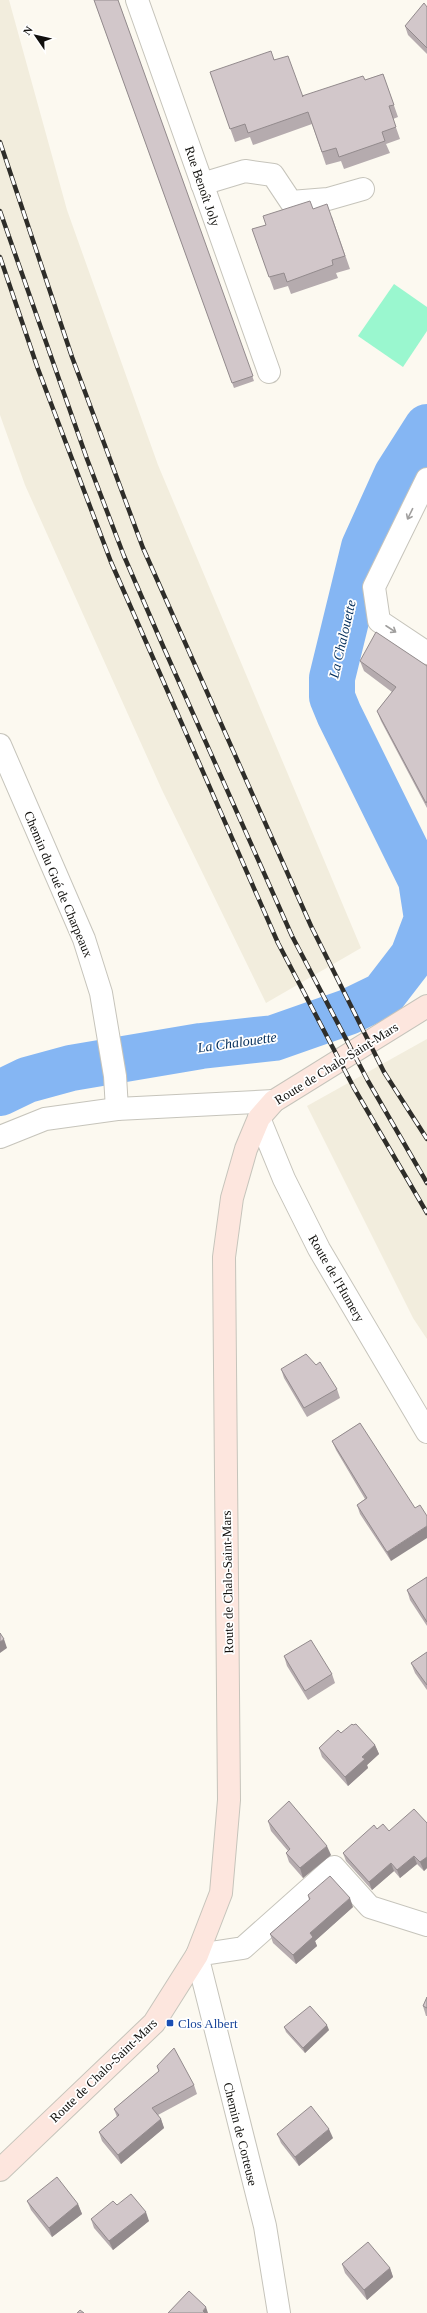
<svg xmlns="http://www.w3.org/2000/svg" width="427" height="2313" font-family="'Times New Roman',serif">
  <style>
    .built { fill: #f2eddd }
    .park { fill: #9af7cf }
    .lines { fill: none; stroke-linecap: round; stroke-linejoin: round }
    .river { stroke: #85b6f3; stroke-width: 46 }
    .minor-casing { stroke: #c6c4bb; stroke-width: 24 }
    .secondary-casing { stroke: #c6c4bb; stroke-width: 24 }
    .minor { stroke: #fff; stroke-width: 22 }
    .secondary { stroke: #fde6de; stroke-width: 22 }
    .rail-casing { stroke: #2e2d29; stroke-width: 4.5 }
    .rail { stroke: #fff; stroke-width: 3; stroke-dasharray: 9; stroke-linecap: butt }
    .wall { fill: #b5abae }
    .shaded-wall { fill: #938b8d }
    .building { fill: #d2c7ca; stroke: #938b8d }
    .oneway { stroke: #a09f9e }
    .transit-dot { fill: #1a4fb4; stroke: #fff; stroke-width: 1.5 }
    .labels { text-anchor: middle; stroke-width: 3.5; stroke-linejoin: round; paint-order: stroke }
    .street-label { font-size: 13px; fill: #11100d; stroke: #fff }
    .transit-label { font-size: 13px; fill: #164399; stroke: #fff; text-anchor: start }
    .water-label { font-size: 14px; font-style: italic; fill: #012c5a; stroke: #fff }
  </style>
  <rect width="100%" height="100%" fill="#fcf9f0"/>
  <!-- built -->
  <g class="built">
    <polygon points="0,0 9,0 67,210 158,465 361,948 266,1003 162,790 25,485 0,415"/>
    <polygon points="427,1039 427,1339 413,1318 307,1106"/>
  </g>
  <!-- park -->
  <polygon class="park" points="394,284 427,307 427,331 403,367 358,336"/>
  <g class="lines">
    <!-- river -->
    <polyline class="river" points="0,1093 27,1080 71,1068 201,1046 274,1038 348,1012 383,995 413,956 427,919 421,880 339,714 332,697 332,678 364,547 397,474 427,427"/>
    <defs>
      <g id="minor">
        <polyline points="137,0 269,372"/>
        <polyline points="202,184 245,171 273,175 291,202 328,199 363,189"/>
        <polyline points="427,479 374,587 379,621 427,653"/>
        <polyline points="0,745 84,939 101,993 115,1076 117,1109"/>
        <polyline points="259,1118 284,1179 319,1249 427,1432"/>
        <polyline points="0,1137 45,1119 117,1109 274,1101"/>
        <polyline points="279,2313 265,2226 197,1955 243,1948 334,1867 370,1907 427,1925"/>
      </g>
      <polyline id="secondary" points="0,2170 154,2023 197,1955 221,1893 229,1800 224,1257 232,1198 246,1149 259,1118 274,1101 427,1006"/>
    </defs>
    <!-- minor casing -->
    <use href="#minor" class="minor-casing"/>
    <!-- secondary casing -->
    <use href="#secondary" class="secondary-casing"/>
    <!-- minor -->
    <use href="#minor" class="minor"/>
    <!-- secondary -->
    <use href="#secondary" class="secondary"/>
    <defs>
      <g id="rail">
        <polyline points="0,142 72,357 143,548 311,926 384,1072 427,1139"/>
        <polyline points="0,211 87,459 124,556 163,646 292,936 368,1081 427,1183"/>
        <polyline points="0,257 38,369 111,562 278,943 354,1088 427,1213"/>
      </g>
    </defs>
    <!-- rail casing -->
    <use href="#rail" class="rail-casing"/>
    <!-- rail -->
    <use href="#rail" class="rail"/>
  </g>
  <!-- wall -->
  <g class="wall">
    <polygon points="94,0 118,0 254,381 234,388"/>
    <polygon points="427,7 427,54 408,35 405,26"/>
    <polygon points="274,59 302,96 365,80 383,74 398,117 393,119 400,139 386,144 390,153 344,169 341,161 326,165 312,124 253,145 250,137 235,142 210,72"/>
    <polygon points="313,209 332,217 350,269 336,273 338,278 291,294 288,286 274,290 252,229 266,225"/>
    <polygon points="360,661 427,666 427,808 381,721 377,711 392,692 364,671"/>
    <polygon points="281,1369 337,1389 340,1398 307,1417 284,1378"/>
    <polygon points="360,1423 391,1561 360,1514 357,1505 365,1499 336,1450 332,1441"/>
    <polygon points="427,1577 427,1626 410,1600 407,1590"/>
    <polygon points="427,1652 427,1690 415,1673 411,1663"/>
    <polygon points="284,1656 332,1674 335,1683 308,1700 287,1666"/>
    <polygon points="341,1733 375,1745 379,1754 367,1765 368,1768 348,1786 322,1757 319,1748"/>
    <polygon points="268,1821 331,1855 303,1878 289,1862 286,1853 288,1851 271,1831"/>
    <polygon points="427,1823 427,1868 424,1871 417,1864 400,1878 394,1871 372,1890 346,1861 343,1853 377,1829 389,1831"/>
    <polygon points="308,1895 353,1907 315,1941 317,1946 296,1964 273,1943 270,1934 309,1900"/>
    <polygon points="427,1997 427,2016 426,2016 423,2006"/>
    <polygon points="284,2027 329,2030 305,2053 286,2032"/>
    <polygon points="157,2066 194,2085 197,2094 158,2115 161,2119 164,2128 121,2164 102,2141 99,2132 117,2117 114,2109 159,2071"/>
    <polygon points="277,2134 333,2138 299,2166 281,2143"/>
    <polygon points="27,2201 78,2204 82,2214 52,2237 31,2210"/>
    <polygon points="117,2205 149,2221 113,2250 94,2228 91,2219"/>
    <polygon points="342,2264 390,2268 393,2277 367,2300 345,2273"/>
  </g>
  <!-- shaded-wall -->
  <g class="shaded-wall">
    <polygon points="427,1526 427,1538 391,1561 387,1552"/>
    <polygon points="4,1639 7,1648 0,1653 0,1642"/>
    <polygon points="375,1745 379,1754 367,1765 368,1768 348,1786 345,1777 362,1757"/>
    <polygon points="327,1846 331,1855 303,1878 300,1868"/>
    <polygon points="414,1856 417,1864 400,1878 397,1870"/>
    <polygon points="427,1857 427,1868 424,1871 420,1862"/>
    <polygon points="391,1863 394,1871 372,1890 369,1882"/>
    <polygon points="350,1898 353,1907 315,1941 317,1946 296,1964 293,1955 310,1933"/>
    <polygon points="327,2025 329,2030 305,2053 303,2048"/>
    <polygon points="161,2119 164,2128 121,2164 118,2155"/>
    <polygon points="329,2129 333,2138 299,2166 295,2157"/>
    <polygon points="78,2204 82,2214 52,2237 49,2228"/>
    <polygon points="146,2212 149,2221 113,2250 109,2241"/>
    <polygon points="390,2268 393,2277 367,2300 364,2290"/>
    <polygon points="206,2307 208,2313 204,2313 203,2311"/>
  </g>
  <!-- building -->
  <g class="building">
    <polygon points="94,0 118,0 253,376 232,383"/>
    <polygon points="424,3 427,7 427,48 405,26"/>
    <polygon points="271,51 274,60 288,56 303,97 302,96 363,76 365,80 383,74 394,105 389,106 396,127 382,132 385,141 339,157 336,148 322,152 308,112 248,133 245,124 230,129 210,72"/>
    <polygon points="310,201 313,209 327,204 345,256 332,260 333,265 287,282 284,273 269,277 252,229 266,225 263,216"/>
    <polygon points="376,632 427,666 427,801 426,803 377,711 396,687 360,661"/>
    <polygon points="306,1354 316,1365 320,1362 337,1389 304,1408 281,1369"/>
    <polygon points="360,1423 415,1508 420,1505 427,1516 427,1526 387,1552 357,1505 367,1498 332,1441"/>
    <polygon points="427,1577 427,1622 407,1590"/>
    <polygon points="0,1633 4,1639 0,1642"/>
    <polygon points="311,1640 332,1674 305,1691 284,1656"/>
    <polygon points="427,1652 427,1685 411,1663"/>
    <polygon points="352,1724 353,1725 356,1724 375,1745 362,1757 365,1759 345,1777 319,1748 338,1730 341,1733"/>
    <polygon points="289,1801 327,1846 300,1868 286,1853 290,1849 268,1821"/>
    <polygon points="414,1809 427,1823 427,1857 420,1862 414,1856 397,1870 391,1863 369,1882 343,1853 374,1825 377,1829 383,1824 389,1831"/>
    <polygon points="330,1876 350,1898 310,1933 313,1937 293,1955 270,1934 310,1899 308,1895"/>
    <polygon points="427,1997 427,2008 423,2006"/>
    <polygon points="310,2006 327,2025 303,2048 284,2027"/>
    <polygon points="174,2048 194,2085 152,2108 161,2119 118,2155 99,2132 119,2115 114,2109 159,2071 157,2066"/>
    <polygon points="311,2106 329,2129 295,2157 277,2134"/>
    <polygon points="57,2177 78,2204 49,2228 27,2201"/>
    <polygon points="131,2194 146,2212 109,2241 91,2219 113,2201 117,2205"/>
    <polygon points="368,2242 390,2268 364,2290 342,2264"/>
    <polygon points="189,2291 206,2307 203,2311 205,2313 168,2313"/>
    <polygon points="80,2310 84,2313 77,2313"/>
  </g>
  <!-- one-way arrows -->
  <defs><path id="oneway-shaft" d="M-6 0H5M1.5-3L5.5 0L1.5 3" fill="none" stroke-width="1.6" stroke-linecap="round" stroke-linejoin="round"/></defs>
  <g class="oneway">
    <use href="#oneway-shaft" transform="translate(410 514) rotate(116)"/>
    <use href="#oneway-shaft" transform="translate(391 629) rotate(33)"/>
  </g>
  <!-- markers -->
  <rect class="transit-dot" x="166" y="2019" width="8" height="8" rx="2"/>
  <g class="labels">
    <!-- street labels -->
    <g class="street-label">
      <text transform="translate(203 186) rotate(71)" y="5">Rue Benoît Joly</text>
      <text transform="translate(59 884) rotate(67)" y="5">Chemin du Gué de Charpeaux</text>
      <text transform="translate(336 1063) rotate(-32)" y="5">Route de Chalo-Saint-Mars</text>
      <text transform="translate(337 1278) rotate(60)" y="5">Route de l'Humery</text>
      <text transform="translate(227 1582) rotate(-91)" y="5">Route de Chalo-Saint-Mars</text>
      <text transform="translate(103 2070) rotate(-44)" y="5">Route de Chalo-Saint-Mars</text>
      <text transform="translate(241 2134) rotate(76)" y="5">Chemin de Corteuse</text>
    </g>
    <!-- transit labels -->
    <g class="transit-label">
      <text x="178" y="2028">Clos Albert</text>
    </g>
    <!-- water labels -->
    <g class="water-label">
      <text transform="translate(342 639) rotate(-77)" y="5">La Chalouette</text>
      <text transform="translate(237 1042) rotate(-8)" y="5">La Chalouette</text>
    </g>
  </g>
  <!-- north arrow -->
  <g transform="translate(36 36) rotate(304)" stroke="#ffffff" stroke-width="3" paint-order="stroke">
  <path d="M0-3L7 15L0 10L-7 15Z" fill="#11100d"/>
  <text y="-6" font-size="11" font-weight="bold" text-anchor="middle" fill="#11100d">N</text>
  </g>
</svg>
